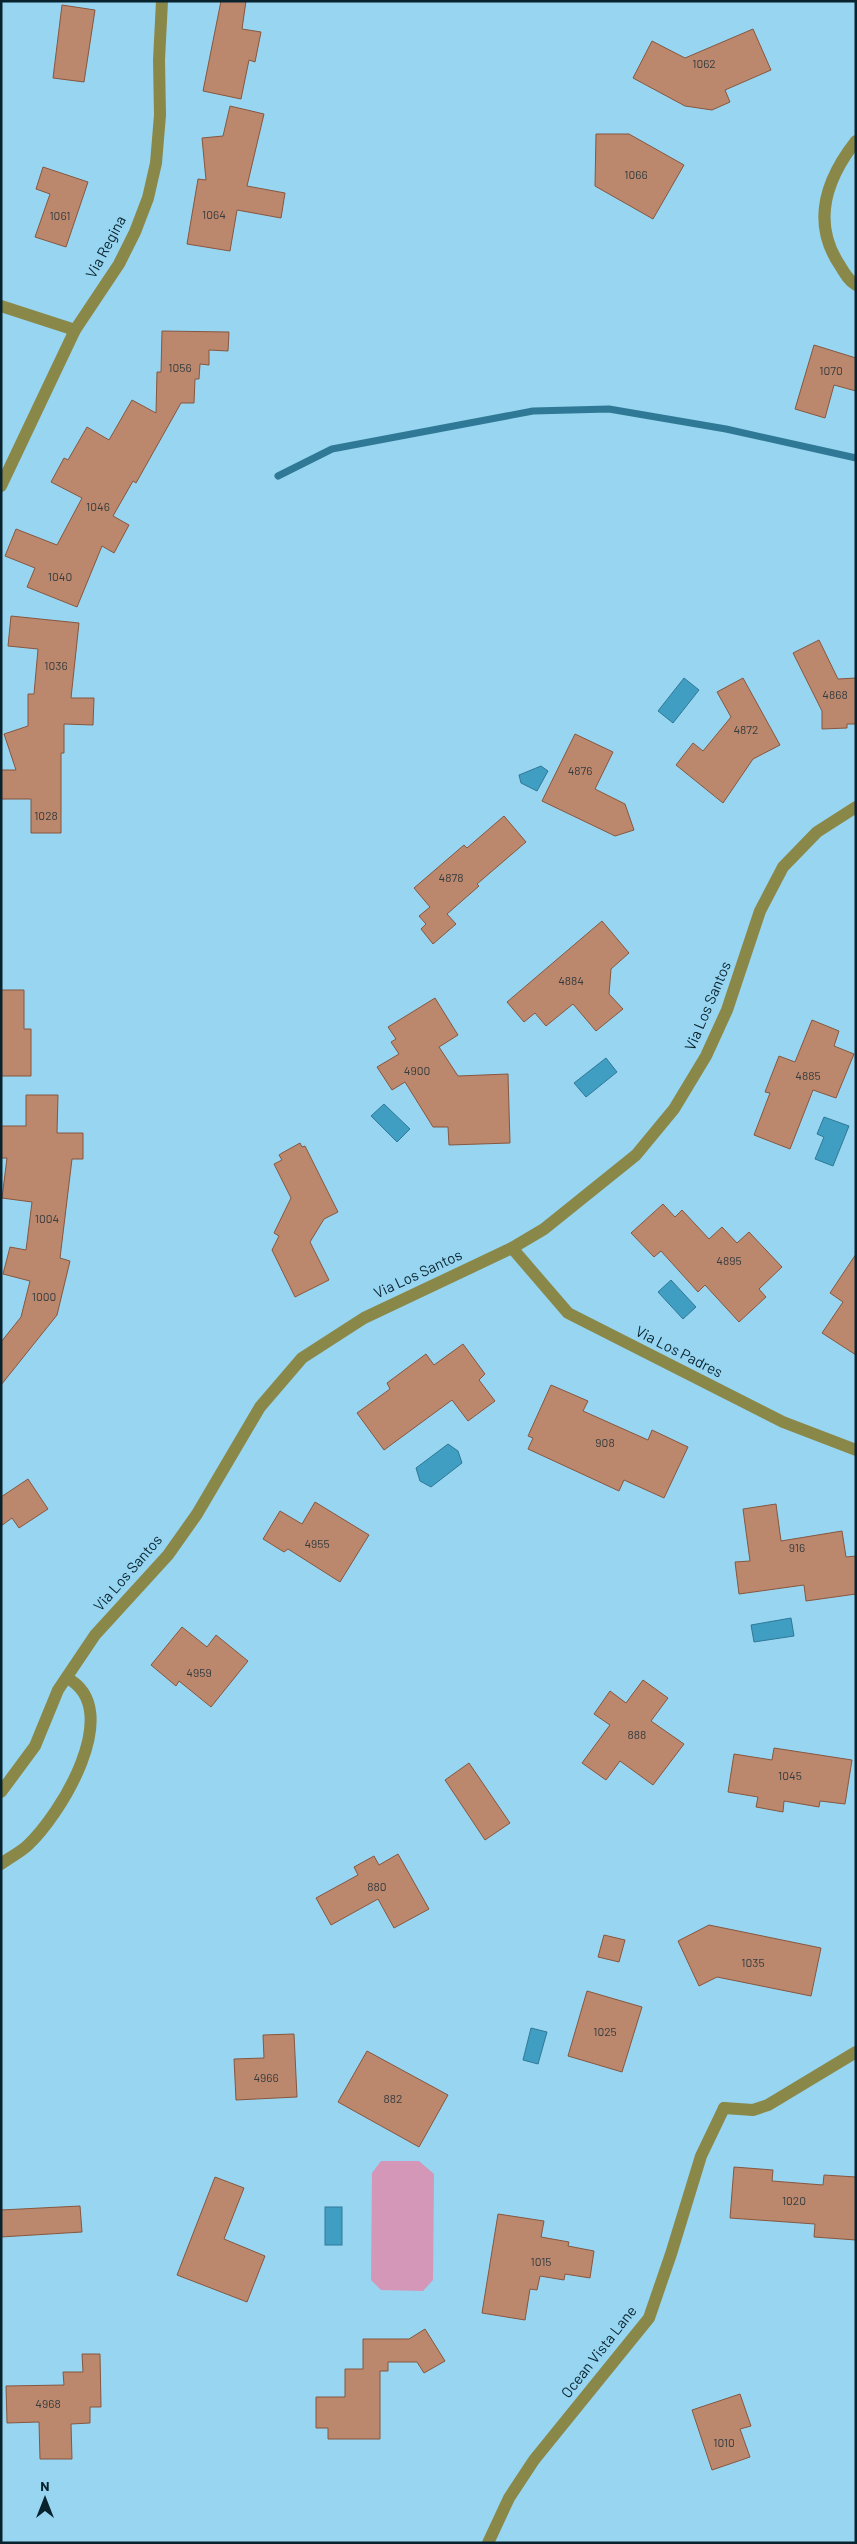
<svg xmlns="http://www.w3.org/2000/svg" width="857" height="2544" font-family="Barlow,sans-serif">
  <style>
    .green { fill: #d597b7 }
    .water { fill: #409ec3; stroke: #307996 }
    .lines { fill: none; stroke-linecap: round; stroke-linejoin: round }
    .stream { stroke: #307996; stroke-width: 7 }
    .building { fill: #bb876d; stroke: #87573f }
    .service { stroke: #8a8849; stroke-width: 12 }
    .minor { stroke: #8a8849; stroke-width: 12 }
    .tertiary { stroke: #8a8849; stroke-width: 12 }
    .labels { text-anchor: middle; stroke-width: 4.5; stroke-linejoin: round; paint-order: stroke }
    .number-label { font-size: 12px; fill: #363c3e }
    .street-label { font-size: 15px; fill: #09232e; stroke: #97d5f1 }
  </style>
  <rect width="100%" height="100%" fill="#97d5f1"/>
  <!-- green -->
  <polygon class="green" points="381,2161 419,2161 434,2174 433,2280 423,2291 381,2290 371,2280 372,2173"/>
  <!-- water -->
  <g class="water">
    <polygon points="684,678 699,690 673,723 658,711"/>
    <polygon points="541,766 548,771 537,791 521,783 519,775"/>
    <polygon points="606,1058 617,1072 586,1097 574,1083"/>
    <polygon points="384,1104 410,1129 397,1142 371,1116"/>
    <polygon points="824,1117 849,1126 833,1166 815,1159 824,1137 817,1134"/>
    <polygon points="671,1280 696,1307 683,1319 658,1292"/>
    <polygon points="448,1444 458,1451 462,1463 431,1487 420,1481 416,1468"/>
    <polygon points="791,1618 794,1636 754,1642 751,1625"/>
    <polygon points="531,2028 547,2032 538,2064 523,2060"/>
    <rect x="325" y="2207" width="17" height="38"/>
  </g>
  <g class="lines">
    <!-- stream -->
    <polyline class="stream" points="278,476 332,449 533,411 609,409 726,429 856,458"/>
  </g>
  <!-- building -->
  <g class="building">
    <polygon points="221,1 246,1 242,29 261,32 255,62 249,60 241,99 203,91"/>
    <polygon points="62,5 95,10 84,82 53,78"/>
    <polygon points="753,29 771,70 725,90 730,102 712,110 685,106 633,78 652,41 685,58"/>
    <polygon points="230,106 264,114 247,186 285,193 281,218 237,210 230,251 187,244 198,179 206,180 202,138 223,136"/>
    <polygon points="596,134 629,134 684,165 653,219 595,186"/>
    <polygon points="43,167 88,182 66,247 35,237 50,194 36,189"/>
    <polygon points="162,331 229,332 228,351 209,350 209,365 200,364 199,379 195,379 194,403 181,403 136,483 133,481 113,516 129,525 114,553 102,546 77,607 27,587 35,568 5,556 16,529 57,545 82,498 51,482 64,458 68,460 87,427 109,440 132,400 156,413 157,372 161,372"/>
    <polygon points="814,345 856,358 856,391 834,385 825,418 795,409"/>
    <polygon points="11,616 79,623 71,698 94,698 93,725 64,724 64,753 61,753 61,833 31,833 31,799 1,799 1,770 16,770 4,734 28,726 28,694 34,694 38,649 8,646"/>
    <polygon points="819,640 838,679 856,678 856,724 847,724 847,728 822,729 822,711 793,653"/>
    <polygon points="743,678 780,745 753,759 723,803 676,765 693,743 703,751 731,717 717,692"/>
    <polygon points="575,734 613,752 595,789 625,804 634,830 615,836 542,801"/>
    <polygon points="504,816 526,842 477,884 479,886 447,914 456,924 433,944 421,929 426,924 419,916 430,907 414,888 464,845 467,848"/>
    <polygon points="602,921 629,953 611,969 609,994 623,1009 596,1031 573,1004 546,1026 535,1013 524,1022 507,1002"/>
    <polygon points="1,990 24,990 24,1029 31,1029 31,1076 1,1076"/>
    <polygon points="435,998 458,1035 439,1047 458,1076 508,1074 510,1143 449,1145 448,1127 433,1127 405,1082 392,1090 377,1067 399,1054 391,1042 396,1039 388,1027"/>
    <polygon points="812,1020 839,1031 834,1046 854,1054 836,1098 813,1090 790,1149 754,1135 770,1093 765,1092 779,1056 795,1062"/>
    <polygon points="26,1095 58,1095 57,1133 83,1133 83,1159 72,1159 60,1258 70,1261 57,1315 1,1385 1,1342 21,1317 30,1281 3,1274 10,1247 26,1250 32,1202 2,1198 7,1158 1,1158 1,1126 26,1126"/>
    <polygon points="300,1143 302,1147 305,1146 338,1212 324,1219 310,1242 329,1280 295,1297 272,1250 279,1236 274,1233 291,1198 274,1164 282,1160 279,1155 282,1153"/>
    <polygon points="663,1204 675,1217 682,1210 709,1239 722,1227 737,1243 749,1232 782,1267 759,1289 766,1297 739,1322 705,1285 698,1292 661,1251 654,1257 631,1233"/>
    <polygon points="856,1254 856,1355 822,1333 843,1302 830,1293"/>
    <polygon points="463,1344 485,1374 479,1380 495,1401 468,1421 452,1400 384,1450 357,1413 390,1389 387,1383 426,1354 434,1365"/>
    <polygon points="551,1385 588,1401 583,1411 648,1440 652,1430 688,1447 664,1498 624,1480 619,1491 528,1449 533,1438 528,1436"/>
    <polygon points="28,1479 48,1509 19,1528 12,1518 1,1526 1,1497"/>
    <polygon points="315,1502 369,1535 340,1582 288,1549 284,1552 263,1539 280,1511 302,1524"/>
    <polygon points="776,1504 781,1541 842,1531 846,1557 856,1556 856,1594 806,1601 804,1585 739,1594 735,1562 750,1561 743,1509"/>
    <polygon points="182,1627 207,1647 216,1635 248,1661 211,1707 179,1681 176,1686 151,1665"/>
    <polygon points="643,1680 668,1698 651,1721 684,1744 653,1785 620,1761 606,1780 582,1763 610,1725 594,1714 610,1691 626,1703"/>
    <polygon points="774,1748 852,1760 845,1804 820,1801 819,1807 784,1801 783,1812 756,1807 758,1797 728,1792 734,1754 772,1760"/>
    <polygon points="469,1763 510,1823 485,1840 445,1780"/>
    <polygon points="398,1854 429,1909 394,1928 378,1899 331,1925 316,1898 358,1875 354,1867 374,1856 379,1865"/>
    <polygon points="709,1925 821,1948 811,1996 717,1977 699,1986 678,1941"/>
    <polygon points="604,1935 625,1940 619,1962 598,1957"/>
    <polygon points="587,1991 642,2007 622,2072 568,2056"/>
    <polygon points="294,2034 297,2097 236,2100 234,2059 264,2058 263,2035"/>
    <polygon points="367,2051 448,2095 419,2147 338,2102"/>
    <polygon points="734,2167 773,2170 772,2181 823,2185 824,2175 856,2177 856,2240 814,2237 815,2224 730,2218"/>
    <polygon points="215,2177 244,2188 224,2239 265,2256 247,2302 177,2275"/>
    <polygon points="80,2206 82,2232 1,2237 1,2210"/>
    <polygon points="498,2214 544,2221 541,2237 569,2242 568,2246 594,2251 590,2278 565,2274 564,2280 540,2276 537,2290 530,2289 525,2320 482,2313"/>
    <polygon points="425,2329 445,2361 424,2373 417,2362 388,2362 388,2371 380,2371 380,2439 328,2439 328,2428 316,2428 316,2397 345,2397 345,2369 363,2369 363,2339 409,2339"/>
    <polygon points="82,2354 100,2354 101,2407 90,2407 90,2423 71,2424 72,2459 40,2459 39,2422 7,2423 6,2386 64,2385 63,2372 83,2372"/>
    <polygon points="740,2394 751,2426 740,2429 750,2457 712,2470 692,2410"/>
  </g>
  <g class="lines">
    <!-- service -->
    <g class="service">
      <path d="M1,1864C9,1858 19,1853 27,1846C60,1816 126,1709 67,1678"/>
      <polyline points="724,2108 753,2110 768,2105 856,2052"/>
    </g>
    <!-- minor -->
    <g class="minor">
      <path d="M856,141C827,178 811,221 839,264C844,272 848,280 856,285"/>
      <polyline points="1,306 75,330"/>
      <polyline points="1,486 75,330 119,264 135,232 148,198 156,163 160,115 159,60 162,1"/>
      <polyline points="512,1248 568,1313 783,1422 856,1450"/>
      <polyline points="488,2543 509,2498 534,2460 649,2318 671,2254 701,2156 724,2108"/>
    </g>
    <!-- tertiary -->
    <polyline class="tertiary" points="1,1792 35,1746 58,1690 95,1635 168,1555 197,1514 260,1407 302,1358 364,1318 512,1248 544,1229 636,1155 674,1109 706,1056 727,1010 760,911 783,867 817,832 856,807"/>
  </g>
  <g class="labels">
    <!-- number labels -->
    <g class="number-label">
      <text x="704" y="68">1062</text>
      <text x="636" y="179">1066</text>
      <text x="214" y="219">1064</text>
      <text x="60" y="220">1061</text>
      <text x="180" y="372">1056</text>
      <text x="831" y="375">1070</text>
      <text x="98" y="511">1046</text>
      <text x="60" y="581">1040</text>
      <text x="56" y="670">1036</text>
      <text x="835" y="699">4868</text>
      <text x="746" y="734">4872</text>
      <text x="580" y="775">4876</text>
      <text x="46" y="820">1028</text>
      <text x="451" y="882">4878</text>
      <text x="571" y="985">4884</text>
      <text x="417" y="1075">4900</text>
      <text x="808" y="1080">4885</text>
      <text x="47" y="1223">1004</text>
      <text x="729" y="1265">4895</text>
      <text x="44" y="1301">1000</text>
      <text x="605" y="1447">908</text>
      <text x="317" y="1548">4955</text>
      <text x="797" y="1552">916</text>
      <text x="199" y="1677">4959</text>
      <text x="637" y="1739">888</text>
      <text x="790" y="1780">1045</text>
      <text x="377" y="1891">880</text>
      <text x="753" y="1967">1035</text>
      <text x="605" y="2036">1025</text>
      <text x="266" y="2082">4966</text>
      <text x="393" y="2103">882</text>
      <text x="794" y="2205">1020</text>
      <text x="541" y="2266">1015</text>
      <text x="48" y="2408">4968</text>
      <text x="724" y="2447">1010</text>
    </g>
    <!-- street labels -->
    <g class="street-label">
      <text transform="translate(106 247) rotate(-62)" y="5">Via Regina</text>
      <text transform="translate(708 1006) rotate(-67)" y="5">Via Los Santos</text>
      <text transform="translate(418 1274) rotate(-25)" y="5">Via Los Santos</text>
      <text transform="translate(679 1352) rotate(27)" y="5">Via Los Padres</text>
      <text transform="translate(128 1573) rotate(-49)" y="5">Via Los Santos</text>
      <text transform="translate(599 2352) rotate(-52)" y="5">Ocean Vista Lane</text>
    </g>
  </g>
  <!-- border -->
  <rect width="857" height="2544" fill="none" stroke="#09232e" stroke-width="5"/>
  <!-- north arrow -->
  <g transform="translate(45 2499)" stroke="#97d5f1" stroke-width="4" paint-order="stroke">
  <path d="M0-4L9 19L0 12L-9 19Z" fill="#09232e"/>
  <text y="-8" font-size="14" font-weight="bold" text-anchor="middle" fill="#09232e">N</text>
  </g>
</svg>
